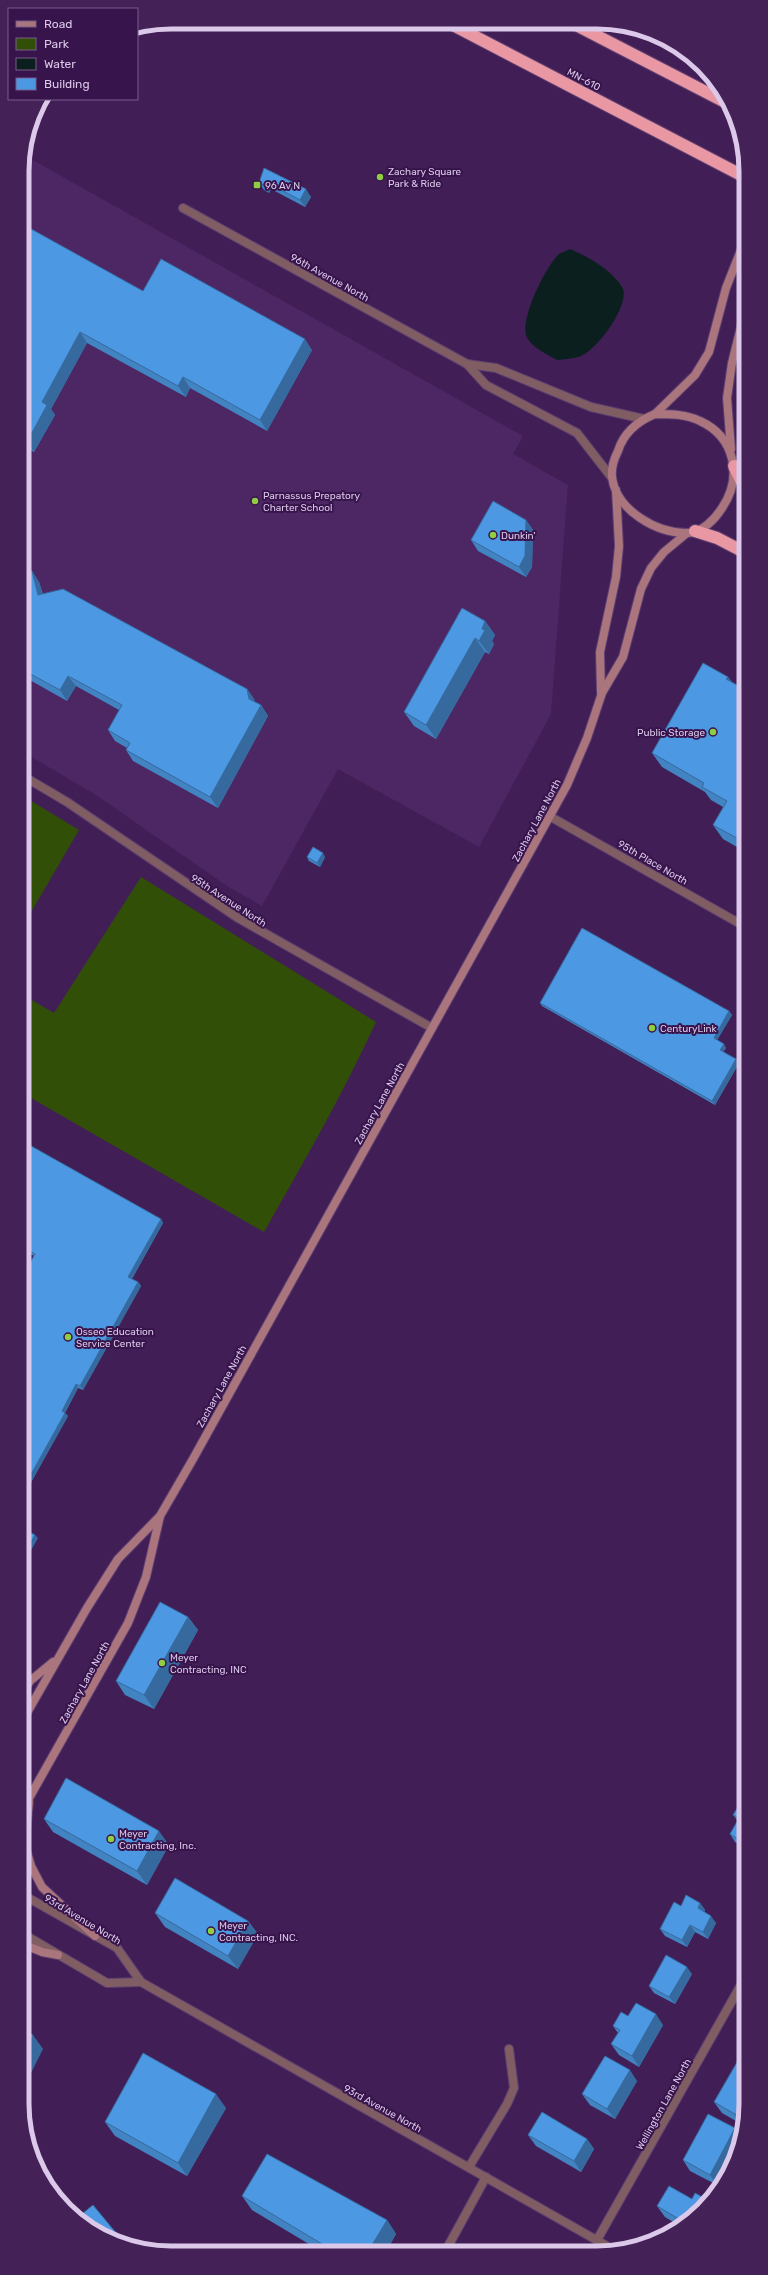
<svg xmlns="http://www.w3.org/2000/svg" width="768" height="2275" font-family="Rubik,sans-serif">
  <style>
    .built { fill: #4d2664 }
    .green { fill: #324f08 }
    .water { fill: #0b1f1e }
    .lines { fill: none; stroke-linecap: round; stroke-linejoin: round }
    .minor-casing { stroke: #5d3e71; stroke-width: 10 }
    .tertiary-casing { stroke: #5d3e71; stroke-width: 10 }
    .secondary-casing { stroke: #5d3e71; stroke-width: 10 }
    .motorway-casing { stroke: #5d3e71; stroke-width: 14 }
    .minor { stroke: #7f5d62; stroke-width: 8 }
    .tertiary { stroke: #7f5d62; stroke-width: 8 }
    .secondary { stroke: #aa757c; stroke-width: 8 }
    .motorway { stroke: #e997a3; stroke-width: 12 }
    .wall { fill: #4283c2 }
    .shaded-wall { fill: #366a9e }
    .building { fill: #4d98e2; stroke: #366a9e }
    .poi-dot { fill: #8fcd42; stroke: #37144b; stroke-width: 1.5 }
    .labels { text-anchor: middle; stroke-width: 4; stroke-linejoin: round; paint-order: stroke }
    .street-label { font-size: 10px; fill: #dcc9ea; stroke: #37144b }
    .poi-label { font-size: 10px; fill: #dcc9ea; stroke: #37144b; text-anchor: start }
    .rim { fill: none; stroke: #dcc9ea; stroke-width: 5 }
  </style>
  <rect width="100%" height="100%" fill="#411f56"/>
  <!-- built -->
  <polygon class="built" points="24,155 523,436 513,454 568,485 551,714 479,847 338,769 262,906 227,886 96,795 23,752 22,161"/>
  <!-- green -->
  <g class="green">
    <polygon points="23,796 79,830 23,926"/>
    <path d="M141,877L376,1022C343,1094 303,1163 264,1232L24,1094L23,995L54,1013Z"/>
  </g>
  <!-- water -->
  <path class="water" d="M570,249C587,256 612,270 622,287C632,303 597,350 581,356C574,359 564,359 557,360C547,354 530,347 526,335C521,317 545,267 559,254C562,252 567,251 570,249Z"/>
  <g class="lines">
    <defs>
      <g id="minor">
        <polyline points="183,208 467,364 486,385 577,433 612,478"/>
        <polyline points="467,364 496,368 591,407 644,419"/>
        <polyline points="551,817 744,926"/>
        <polyline points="469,2167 507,2104 514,2088 509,2049"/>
        <polyline points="597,2240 746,1976"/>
        <polyline points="446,2250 486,2177"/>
      </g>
      <g id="tertiary">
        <polyline points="23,776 67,802 238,918 432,1028"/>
        <polyline points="25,1896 117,1948 141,1982 614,2250"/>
        <polyline points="25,1935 107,1983 141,1982"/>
      </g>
      <g id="secondary">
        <path d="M655,414C670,414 686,414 700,421C735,437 743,477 722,508C715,519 702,533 687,533C656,533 616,510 612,477C611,468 614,459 618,451C624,432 638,421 655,414Z"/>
        <polyline points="655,414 695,375 709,352 726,288 743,245"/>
        <polyline points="731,449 727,398 732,363 743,319"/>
        <polyline points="601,692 600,652 616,577 619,546 616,490"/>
        <polyline points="24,1691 30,1681 53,1662"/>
        <polyline points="24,1718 87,1608 118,1559 160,1516 193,1459 567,785 587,738 602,693 623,657 641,589 651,568 664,552 687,533"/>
        <polyline points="24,1807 128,1623 146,1577 160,1516"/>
        <polyline points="25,1841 29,1802"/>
        <polyline points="25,1846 31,1866 42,1887 95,1936"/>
        <polyline points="25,1945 42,1952 58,1955"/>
      </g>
      <g id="motorway">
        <polyline points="451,24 743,176"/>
        <polyline points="576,25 729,104"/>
        <polyline points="734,466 744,486"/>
        <polyline points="695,531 717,538 744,552"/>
      </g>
    </defs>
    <!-- minor casing -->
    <use href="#minor" class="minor-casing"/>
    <!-- tertiary casing -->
    <use href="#tertiary" class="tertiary-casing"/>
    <!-- secondary casing -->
    <use href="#secondary" class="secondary-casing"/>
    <!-- motorway casing -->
    <use href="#motorway" class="motorway-casing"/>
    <!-- minor -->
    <use href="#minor" class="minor"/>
    <!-- tertiary -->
    <use href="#tertiary" class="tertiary"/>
    <!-- secondary -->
    <use href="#secondary" class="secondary"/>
    <!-- motorway -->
    <use href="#motorway" class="motorway"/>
  </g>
  <!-- wall -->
  <g class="wall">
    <polygon points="264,168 311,197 305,207 271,189 269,193 264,190 259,183"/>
    <polygon points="22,228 143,291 312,350 267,431 190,388 186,397 87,343 51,409 55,415 34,452 28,449 23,458"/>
    <polygon points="526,520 533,530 532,567 526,577 478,551 471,540"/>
    <polygon points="23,566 32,571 39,582 43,594 247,689 254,699 255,702 261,705 268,716 218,808 133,761 126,750 127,748 115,741 108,730 119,710 76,686 67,701 28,679 24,685 23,685"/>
    <polygon points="485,621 495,635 492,641 494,644 489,654 485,652 436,739 414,726 404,712"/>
    <polygon points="728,677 732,682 744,689 744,851 723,839 713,825 723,807 711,800 705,792 662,767 652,753"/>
    <polygon points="307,857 325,857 320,867 309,861"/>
    <polygon points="540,1003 729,1011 732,1015 717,1040 726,1048 723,1052 736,1059 739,1063 715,1105 542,1006"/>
    <polygon points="24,1142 161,1219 163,1223 132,1279 138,1282 141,1286 83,1390 78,1388 65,1413 68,1416 24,1495 34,1256 24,1250"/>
    <polygon points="188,1617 198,1630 154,1709 125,1695 116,1681"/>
    <polygon points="745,1796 745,1848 735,1842 730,1834 738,1821 733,1815"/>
    <polygon points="44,1819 169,1845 147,1885 53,1832"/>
    <polygon points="700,1903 705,1910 704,1912 716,1923 708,1939 695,1932 687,1947 665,1936 660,1929 681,1906"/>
    <polygon points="155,1913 248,1921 258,1934 238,1969 165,1927"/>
    <polygon points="692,1974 675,2004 654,1993 649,1986"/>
    <polygon points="628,2016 663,2025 639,2067 619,2055 611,2044 618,2033 613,2026"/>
    <polygon points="637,2081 615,2119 590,2105 582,2094"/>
    <polygon points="714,2102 746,2114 743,2125 722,2113"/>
    <polygon points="226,2108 187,2176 115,2136 105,2122"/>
    <polygon points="528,2135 587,2139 594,2149 581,2172 536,2146"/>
    <polygon points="740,2136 738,2147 717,2185 690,2171 683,2160"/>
    <polygon points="32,2153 44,2167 54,2181 48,2186 42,2178"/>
    <polygon points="242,2196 387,2220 396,2234 387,2250 319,2250 252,2210"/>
    <polygon points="709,2202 680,2226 665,2217 657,2206"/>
  </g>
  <!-- shaded-wall -->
  <g class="shaded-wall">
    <polygon points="266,182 271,189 269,193 264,185"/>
    <polygon points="306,189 311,197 305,207 300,200"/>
    <polygon points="80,332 87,343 51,409 55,415 34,452 27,442 42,402"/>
    <polygon points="305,339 312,350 267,431 260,420"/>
    <polygon points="183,377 190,388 186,397 178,386"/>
    <polygon points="23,442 28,449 23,458"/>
    <polygon points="526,520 533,530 532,567 526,577 519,567"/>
    <polygon points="32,571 39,582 46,606 38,595"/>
    <polygon points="485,621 495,635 492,641 494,644 489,654 479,641 482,629"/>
    <polygon points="475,638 485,652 436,739 426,725"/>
    <polygon points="23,672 28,679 24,685 23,684"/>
    <polygon points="68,676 76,686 67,701 60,690"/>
    <polygon points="728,677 738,690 726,679"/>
    <polygon points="247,689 254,699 257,709 249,699"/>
    <polygon points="261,705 268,716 218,808 210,797"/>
    <polygon points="323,853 325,857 320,867 317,863"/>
    <polygon points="729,1011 732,1015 716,1042 714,1038"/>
    <polygon points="724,1044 726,1048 722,1054 720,1050"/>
    <polygon points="736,1059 739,1063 715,1105 712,1101"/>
    <polygon points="161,1219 163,1223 131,1280 128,1277"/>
    <polygon points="138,1282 141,1286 83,1390 80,1386"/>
    <polygon points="76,1384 78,1388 64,1414 62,1411"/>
    <polygon points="65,1413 68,1416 24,1495 24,1487"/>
    <polygon points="35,1535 38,1538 24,1563 24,1554"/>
    <polygon points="188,1617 198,1630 154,1709 144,1695"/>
    <polygon points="159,1831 169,1845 147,1885 137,1871"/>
    <polygon points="700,1903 705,1910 703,1916 698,1908"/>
    <polygon points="711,1916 716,1923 708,1939 703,1932"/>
    <polygon points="248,1921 258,1934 238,1969 228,1956"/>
    <polygon points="690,1925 695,1932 687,1947 682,1940"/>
    <polygon points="687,1967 692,1974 675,2004 669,1997"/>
    <polygon points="656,2014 663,2025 639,2067 632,2056"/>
    <polygon points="33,2035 43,2049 25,2085 25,2052"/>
    <polygon points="630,2070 637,2081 615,2119 607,2109"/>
    <polygon points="216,2094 226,2108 187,2176 178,2163"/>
    <polygon points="746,2108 746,2114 744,2122 740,2117"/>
    <polygon points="735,2128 740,2136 738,2147 717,2185 710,2175"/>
    <polygon points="587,2139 594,2149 581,2172 574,2161"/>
    <polygon points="387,2220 396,2234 387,2250 369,2250"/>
  </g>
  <!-- building -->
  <g class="building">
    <polygon points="264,168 306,189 300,200 266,182 264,185 259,183"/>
    <polygon points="24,225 143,291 161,259 305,339 260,420 183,377 178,386 80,332 42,402 47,405 27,442 23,440 22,228"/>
    <polygon points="493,501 526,520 525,556 519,567 471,540"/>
    <polygon points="23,566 32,571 38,595 63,589 247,689 249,699 261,705 210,797 126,750 130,743 108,730 122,705 68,676 60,690 23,670"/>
    <polygon points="462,608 485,621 482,629 485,630 479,641 475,638 426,725 404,712"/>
    <polygon points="703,663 728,677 726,679 744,689 744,842 713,825 727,801 702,787 704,783 652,753"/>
    <polygon points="313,847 323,853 317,863 307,857"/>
    <polygon points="582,928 729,1011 714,1038 724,1044 720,1050 736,1059 712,1101 540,1003"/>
    <polygon points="24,1142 161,1219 128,1277 138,1282 80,1386 76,1384 62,1411 65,1413 24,1487 24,1273 35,1254 24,1248"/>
    <polygon points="24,1529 35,1535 24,1554"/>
    <polygon points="160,1602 188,1617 144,1695 116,1681"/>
    <polygon points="66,1778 159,1831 137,1871 44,1819"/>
    <polygon points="745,1796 745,1844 730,1834 739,1818 733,1815"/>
    <polygon points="175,1878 248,1921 228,1956 155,1913"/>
    <polygon points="686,1895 700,1903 698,1908 711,1916 703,1932 690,1925 682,1940 660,1929 674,1902 681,1906"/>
    <polygon points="666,1955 687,1967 669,1997 649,1986"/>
    <polygon points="636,2003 656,2014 632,2056 611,2044 620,2030 613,2026 621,2012 628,2016"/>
    <polygon points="25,2031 33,2035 25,2052"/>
    <polygon points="143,2053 216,2094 178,2163 105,2122"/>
    <polygon points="605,2056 630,2070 607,2109 582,2094"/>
    <polygon points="740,2057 746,2060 746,2108 740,2117 714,2102"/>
    <polygon points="542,2112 587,2139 574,2161 528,2135"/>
    <polygon points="708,2114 735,2128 710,2175 683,2160"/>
    <polygon points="32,2153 44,2167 39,2171"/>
    <polygon points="267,2154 387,2220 369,2250 332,2250 242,2196"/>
    <polygon points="669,2186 692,2199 695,2193 710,2201 684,2222 657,2206"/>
    <polygon points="93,2205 126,2245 105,2238 77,2218"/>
  </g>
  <!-- markers -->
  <g class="poi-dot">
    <circle cx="380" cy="177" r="4"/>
    <rect x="253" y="181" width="8" height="8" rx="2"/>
    <circle cx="255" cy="501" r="4"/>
    <circle cx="493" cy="535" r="4"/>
    <circle cx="713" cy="732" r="4"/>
    <circle cx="652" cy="1028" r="4"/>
    <circle cx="68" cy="1337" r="4"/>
    <circle cx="162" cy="1663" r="4"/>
    <circle cx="111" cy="1839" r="4"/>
    <circle cx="211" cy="1931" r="4"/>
  </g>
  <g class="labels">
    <!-- street labels -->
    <g class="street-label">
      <text transform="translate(584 79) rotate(28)" y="4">MN-610</text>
      <text transform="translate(330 277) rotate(29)" y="4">96th Avenue North</text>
      <text transform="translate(536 820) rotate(-62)" y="4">Zachary Lane North</text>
      <text transform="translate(653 862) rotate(30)" y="4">95th Place North</text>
      <text transform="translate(229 900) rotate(33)" y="4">95th Avenue North</text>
      <text transform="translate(379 1103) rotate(-61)" y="4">Zachary Lane North</text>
      <text transform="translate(221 1386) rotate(-61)" y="4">Zachary Lane North</text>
      <text transform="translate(84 1682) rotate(-61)" y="4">Zachary Lane North</text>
      <text transform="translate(83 1919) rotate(31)" y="4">93rd Avenue North</text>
      <text transform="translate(663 2104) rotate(-61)" y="4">Wellington Lane North</text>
      <text transform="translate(383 2108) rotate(29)" y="4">93rd Avenue North</text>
    </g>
    <!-- poi labels -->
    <g class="poi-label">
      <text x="388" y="175">Zachary Square<tspan x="388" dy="12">Park &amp; Ride</tspan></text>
      <text x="265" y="189">96 Av N</text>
      <text x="263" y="499">Parnassus Prepatory<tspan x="263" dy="12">Charter School</tspan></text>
      <text x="501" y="539">Dunkin'</text>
      <text x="705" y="736" text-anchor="end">Public Storage</text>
      <text x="660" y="1032">CenturyLink</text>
      <text x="76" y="1335">Osseo Education<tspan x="76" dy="12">Service Center</tspan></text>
      <text x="170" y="1661">Meyer<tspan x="170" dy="12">Contracting, INC</tspan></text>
      <text x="119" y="1837">Meyer<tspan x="119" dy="12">Contracting, Inc.</tspan></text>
      <text x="219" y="1929">Meyer<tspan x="219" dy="12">Contracting, INC.</tspan></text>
    </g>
  </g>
  <!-- crop -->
  <path d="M0 0H768V2275H0ZM171 29H597A142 142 0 0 1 739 171V2104A142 142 0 0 1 597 2246H171A142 142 0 0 1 29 2104V171A142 142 0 0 1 171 29Z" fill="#442258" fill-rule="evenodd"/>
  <path class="rim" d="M171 29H597A142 142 0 0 1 739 171V2104A142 142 0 0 1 597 2246H171A142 142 0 0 1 29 2104V171A142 142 0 0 1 171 29Z"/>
  <!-- legend -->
  <rect x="8" y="8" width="130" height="92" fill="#37144b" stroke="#795c8b"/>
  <rect x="16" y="21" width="20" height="6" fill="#aa757c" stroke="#795c8b"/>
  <text x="44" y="28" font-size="12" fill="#dcc9ea">Road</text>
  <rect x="16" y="38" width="20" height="12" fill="#324f08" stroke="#795c8b"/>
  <text x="44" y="48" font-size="12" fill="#dcc9ea">Park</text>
  <rect x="16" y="58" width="20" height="12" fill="#0b1f1e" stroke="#795c8b"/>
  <text x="44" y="68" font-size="12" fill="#dcc9ea">Water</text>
  <rect x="16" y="78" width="20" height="12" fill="#4d98e2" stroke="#795c8b"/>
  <text x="44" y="88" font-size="12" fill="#dcc9ea">Building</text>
</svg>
